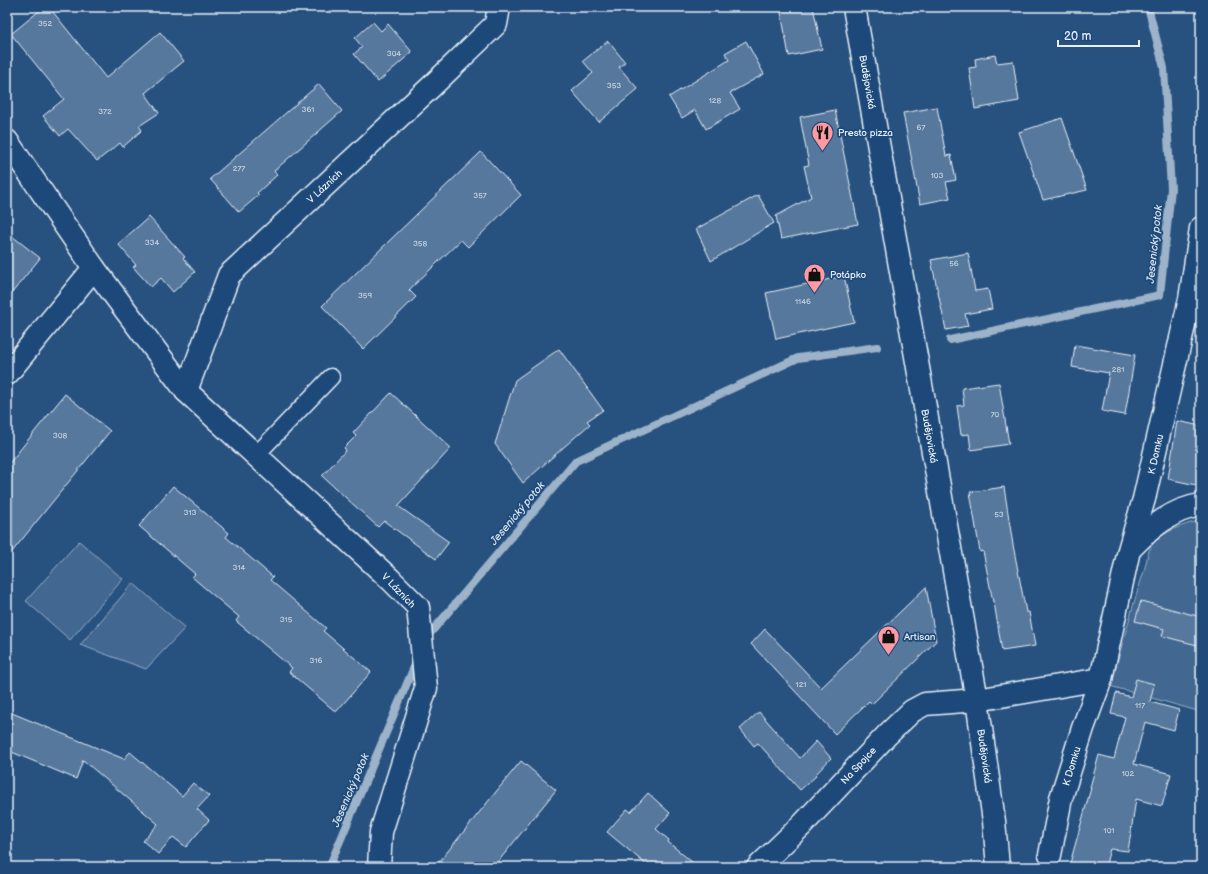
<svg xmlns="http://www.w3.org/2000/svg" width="1208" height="874" font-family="'Balsamiq Sans',sans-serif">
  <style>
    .green { fill: #436891; stroke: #96acc4 }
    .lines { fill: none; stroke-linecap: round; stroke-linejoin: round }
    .stream { stroke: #9db3c9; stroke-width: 8 }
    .building { fill: #57789d; stroke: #e8f1f8 }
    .lane-casing { stroke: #e8f1f8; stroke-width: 19 }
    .street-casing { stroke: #e8f1f8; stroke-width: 25 }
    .secondary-casing { stroke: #e8f1f8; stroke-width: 25 }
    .lane { stroke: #1f4a7a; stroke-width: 16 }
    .street { stroke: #1f4a7a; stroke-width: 22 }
    .secondary { stroke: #1f4a7a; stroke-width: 22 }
    .labels { text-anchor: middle; stroke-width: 3.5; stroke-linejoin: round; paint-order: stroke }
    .number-label { font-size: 8px; fill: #c4d3e1 }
    .street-label { font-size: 10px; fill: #e8f1f8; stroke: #1f4a7a }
    .poi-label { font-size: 10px; fill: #e8f1f8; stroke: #1f4a7a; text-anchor: start }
    .water-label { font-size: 11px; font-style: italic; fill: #d5e2ec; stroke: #1f4a7a }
  </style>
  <rect width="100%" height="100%" fill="#27517f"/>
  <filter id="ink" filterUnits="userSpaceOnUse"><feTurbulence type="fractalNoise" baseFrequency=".025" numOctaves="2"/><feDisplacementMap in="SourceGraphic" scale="8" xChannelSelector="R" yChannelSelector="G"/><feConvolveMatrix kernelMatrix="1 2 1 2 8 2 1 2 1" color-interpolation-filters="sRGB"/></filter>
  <g filter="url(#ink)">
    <!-- green -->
    <g class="green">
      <path d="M1201,520V712L1110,686C1122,648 1131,609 1144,571C1146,564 1148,550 1152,545C1164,530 1184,525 1201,520Z"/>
      <polygon points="79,541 123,579 70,640 26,601"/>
      <polygon points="133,583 185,628 146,669 80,645"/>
    </g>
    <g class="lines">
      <!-- stream -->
      <g class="stream">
        <polyline points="950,340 1160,295 1171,189 1164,68 1148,7"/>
        <polyline points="426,640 428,636 576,461 798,358 877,347"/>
        <polyline points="329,867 417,660"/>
      </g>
    </g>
    <!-- building -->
    <g class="building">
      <polygon points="44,7 49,7 106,78 160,32 184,61 145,93 159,113 139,126 142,130 123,147 120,143 97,161 68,129 60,136 43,116 64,99 11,34"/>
      <polygon points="780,7 813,7 822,49 789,56"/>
      <polygon points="373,22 381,31 388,24 412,52 378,82 354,54 362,47 355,38"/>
      <polygon points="608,41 625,62 619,67 638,89 599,122 572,91 593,73 583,61"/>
      <polygon points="746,41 764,74 730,93 740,109 706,129 695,110 682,118 669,97 729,60 725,53"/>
      <polygon points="995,55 997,63 1013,61 1019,101 975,109 969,68 976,67 975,59"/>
      <polygon points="319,84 342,111 274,171 277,175 257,193 259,195 239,212 210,179"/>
      <polygon points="937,107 946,156 951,155 956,180 946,182 950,198 920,204 903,113"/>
      <polygon points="835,110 858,224 781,239 776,216 811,197 804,166 809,165 800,117"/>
      <polygon points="1062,118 1087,190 1043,200 1019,132"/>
      <polygon points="481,152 521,195 468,247 461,240 409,290 416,297 363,349 322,306"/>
      <polygon points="758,195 774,223 711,261 696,229"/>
      <polygon points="149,217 185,257 183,258 195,272 173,292 161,278 151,287 133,267 136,265 118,244"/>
      <polygon points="7,232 40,258 7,299"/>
      <polygon points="968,253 975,291 988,289 992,309 965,314 968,326 946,330 931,260"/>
      <polygon points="844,276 854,322 776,339 766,293"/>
      <polygon points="1075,345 1135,355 1125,415 1102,411 1109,373 1072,367"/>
      <polygon points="559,349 603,410 587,421 590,424 523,483 495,444 515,380"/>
      <polygon points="999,383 1009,444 971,450 969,434 961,435 957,406 964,405 962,388"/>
      <polygon points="391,393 451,448 398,506 449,542 436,559 384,521 378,527 322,476 346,450 344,448 356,436 353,433"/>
      <polygon points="65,394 110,431 7,558 7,466"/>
      <polygon points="1177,421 1201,426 1201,486 1168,479"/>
      <polygon points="173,486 229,533 226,537 273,577 270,580 326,628 323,631 371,672 336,712 289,672 292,668 236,621 239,617 192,577 195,574 139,526"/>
      <polygon points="1004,487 1013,545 1026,612 1029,612 1035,646 1002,651 994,602 993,602 983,551 980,552 970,492"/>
      <polygon points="926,587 936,641 872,704 869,701 835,734 751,644 765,629 821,688"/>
      <polygon points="1141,601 1201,617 1201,646 1162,636 1164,629 1135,621"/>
      <polygon points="1136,679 1154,684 1150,702 1179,710 1174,730 1145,722 1134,764 1171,774 1162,806 1136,799 1128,851 1110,849 1105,867 1069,867 1091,788 1090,787 1099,755 1114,759 1125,717 1111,714 1116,693 1131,697"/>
      <polygon points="7,711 124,759 130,752 182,796 193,783 209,796 197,809 209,820 186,847 173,837 158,854 143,841 158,824 83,760 76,779 7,750"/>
      <polygon points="759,712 800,758 816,741 831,758 815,775 816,776 800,790 758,743 754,746 740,729"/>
      <polygon points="521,761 556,790 497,863 494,867 435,867"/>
      <polygon points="648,793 670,813 656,829 669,840 668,842 698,867 649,867 607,832 627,809 631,812"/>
    </g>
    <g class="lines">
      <defs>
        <polyline id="lane" points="256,455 331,377"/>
        <g id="street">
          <polyline points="7,141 94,268 186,391 390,579 418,607 426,688 381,832 379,867"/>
          <polyline points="7,374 94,268"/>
          <polyline points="186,391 229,275 433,85 496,24 499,7"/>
          <path d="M1132,547C1151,527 1173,509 1201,505"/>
          <polyline points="1050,855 1061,798 1083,728 1101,679"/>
          <polyline points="758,867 802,825 887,735 912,711 925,704 977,700 1101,679 1129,550 1144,499 1190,299 1201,228"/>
        </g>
        <polyline id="secondary" points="854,7 977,700 994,821 998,867"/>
      </defs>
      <!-- lane casing -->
      <use href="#lane" class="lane-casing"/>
      <!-- street casing -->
      <use href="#street" class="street-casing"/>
      <!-- secondary casing -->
      <use href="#secondary" class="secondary-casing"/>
      <!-- lane -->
      <use href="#lane" class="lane"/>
      <!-- street -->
      <use href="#street" class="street"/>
      <!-- secondary -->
      <use href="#secondary" class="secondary"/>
    </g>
  </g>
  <!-- icons -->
  <defs>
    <symbol id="restaurant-pin" viewBox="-11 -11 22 30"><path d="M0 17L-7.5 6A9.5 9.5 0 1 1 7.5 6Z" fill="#ff9aa2" stroke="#1f4a7a"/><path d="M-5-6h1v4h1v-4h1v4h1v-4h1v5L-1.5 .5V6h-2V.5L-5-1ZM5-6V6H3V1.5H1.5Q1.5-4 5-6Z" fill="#111"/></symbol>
    <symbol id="shop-pin" viewBox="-11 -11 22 30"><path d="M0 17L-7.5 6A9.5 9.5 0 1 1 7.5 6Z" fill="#ff9aa2" stroke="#1f4a7a"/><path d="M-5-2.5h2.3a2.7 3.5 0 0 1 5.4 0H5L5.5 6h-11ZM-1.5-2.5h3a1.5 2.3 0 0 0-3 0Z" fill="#111"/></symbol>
  </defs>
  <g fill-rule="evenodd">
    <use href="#restaurant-pin" x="810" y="120" width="25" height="34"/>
    <use href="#shop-pin" x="802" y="262" width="25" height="34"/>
    <use href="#shop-pin" x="876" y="624" width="25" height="34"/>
  </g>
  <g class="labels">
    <!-- number labels -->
    <g class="number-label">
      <text x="45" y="26">352</text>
      <text x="394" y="56">304</text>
      <text x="614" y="88">353</text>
      <text x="715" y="103">128</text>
      <text x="308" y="112">361</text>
      <text x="105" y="114">372</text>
      <text x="921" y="130">67</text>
      <text x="239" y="171">277</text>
      <text x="937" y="178">103</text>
      <text x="480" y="198">357</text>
      <text x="152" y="245">334</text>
      <text x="420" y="246">358</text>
      <text x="954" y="266">56</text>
      <text x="365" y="298">359</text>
      <text x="803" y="304">1146</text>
      <text x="1118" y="372">281</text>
      <text x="995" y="417">70</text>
      <text x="60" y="438">308</text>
      <text x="190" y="515">313</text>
      <text x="999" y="517">53</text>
      <text x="239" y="570">314</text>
      <text x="286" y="622">315</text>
      <text x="316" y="663">316</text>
      <text x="801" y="687">121</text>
      <text x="1140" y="708">117</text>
      <text x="1128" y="776">102</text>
      <text x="1109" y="833">101</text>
    </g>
    <!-- street labels -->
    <g class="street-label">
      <text transform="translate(868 82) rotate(80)" y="4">Budějovická</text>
      <text transform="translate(324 186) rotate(-43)" y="4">V Lázních</text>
      <text transform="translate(930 436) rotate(80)" y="4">Budějovická</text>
      <text transform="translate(1155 454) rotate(-77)" y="4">K Domku</text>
      <text transform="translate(399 590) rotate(46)" y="4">V Lázních</text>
      <text transform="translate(985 756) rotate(82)" y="4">Budějovická</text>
      <text transform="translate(858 765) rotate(-47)" y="4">Na Spojce</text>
      <text transform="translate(1071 766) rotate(-73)" y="4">K Domku</text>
    </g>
    <!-- poi labels -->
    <g class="poi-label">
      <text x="838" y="136">Presto pizza</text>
      <text x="830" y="278">Potápko</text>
      <text x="904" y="640">Artisan</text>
    </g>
    <!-- water labels -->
    <g class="water-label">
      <text transform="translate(1154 244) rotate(-84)" y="4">Jesenický potok</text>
      <text transform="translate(517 513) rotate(-50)" y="4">Jesenický potok</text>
      <text transform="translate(350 790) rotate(-67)" y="4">Jesenický potok</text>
    </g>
  </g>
  <!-- margin -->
  <rect width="1208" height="874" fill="none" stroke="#1f4a7a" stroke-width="24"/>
  <rect x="12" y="12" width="1184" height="850" fill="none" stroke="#e8f1f8" stroke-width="1.5" filter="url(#ink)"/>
  <!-- scale -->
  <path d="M1058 40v6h81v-6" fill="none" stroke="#e8f1f8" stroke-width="2"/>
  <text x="1064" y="40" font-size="12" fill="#e8f1f8" stroke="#1f4a7a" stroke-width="3" paint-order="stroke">20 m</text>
</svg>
